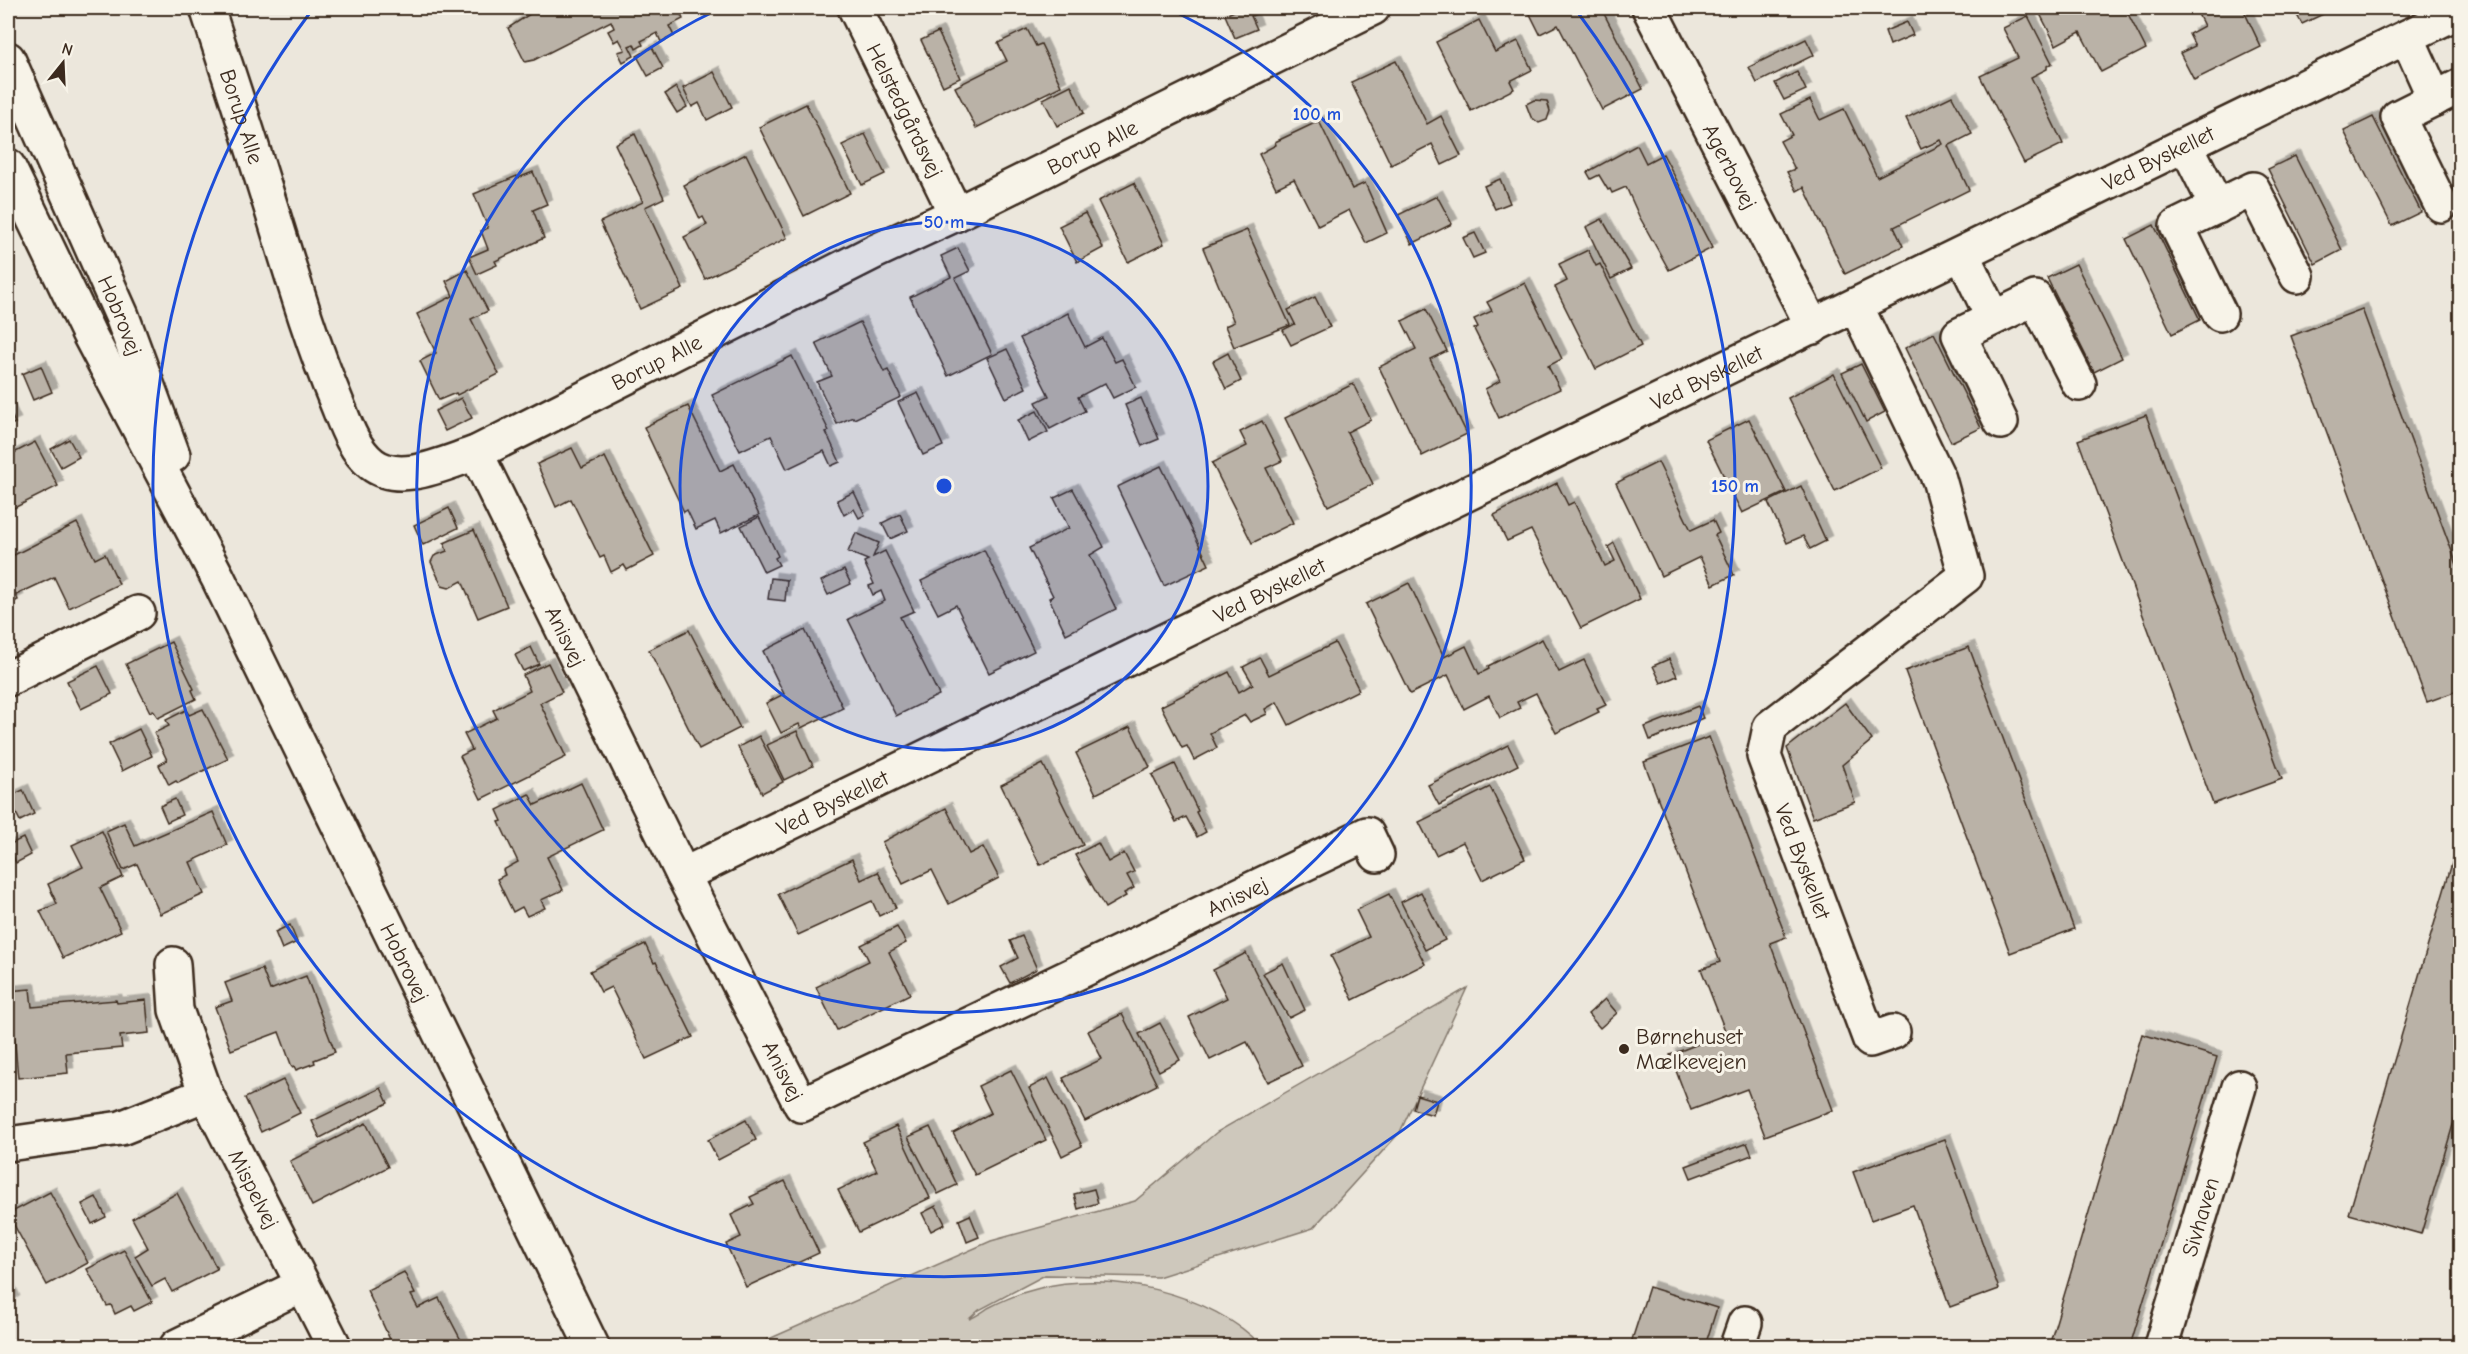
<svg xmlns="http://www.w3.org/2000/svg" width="2468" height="1354" font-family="'Comic Neue',sans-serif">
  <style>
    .green { fill: #cec8bc; stroke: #84796d; stroke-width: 1.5 }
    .building { fill: #bab2a7; stroke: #3b2a1e; stroke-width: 1.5; filter: url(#shadow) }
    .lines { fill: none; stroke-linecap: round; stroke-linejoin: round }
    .minor-casing { stroke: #3b2a1e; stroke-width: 38 }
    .major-casing { stroke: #3b2a1e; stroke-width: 38 }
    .minor { stroke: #f7f3e8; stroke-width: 33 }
    .major { stroke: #f7f3e8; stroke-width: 33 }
    .ring { fill: none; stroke: #1d4ed8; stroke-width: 3 }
    .poi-dot { fill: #3b2a1e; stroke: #f7f3e8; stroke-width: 2 }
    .labels { text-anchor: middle; stroke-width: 6; stroke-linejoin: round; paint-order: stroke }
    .street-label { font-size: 22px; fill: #3b2a1e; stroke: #f7f3e8 }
    .poi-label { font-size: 22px; fill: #3b2a1e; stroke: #f7f3e8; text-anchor: start }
    .centre { fill: #1d4ed8; stroke: #f7f3e8; stroke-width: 3 }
    .ring-label { font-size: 18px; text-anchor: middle; font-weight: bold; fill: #1d4ed8; stroke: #f7f3e8; stroke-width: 6; stroke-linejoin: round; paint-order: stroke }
  </style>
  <defs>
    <filter id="shadow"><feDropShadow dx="5.5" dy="-5.5" stdDeviation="0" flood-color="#0004"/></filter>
  </defs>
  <rect width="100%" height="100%" fill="#ece7dc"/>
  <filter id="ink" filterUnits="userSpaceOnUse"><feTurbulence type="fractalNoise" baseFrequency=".0167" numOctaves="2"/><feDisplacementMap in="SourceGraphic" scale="12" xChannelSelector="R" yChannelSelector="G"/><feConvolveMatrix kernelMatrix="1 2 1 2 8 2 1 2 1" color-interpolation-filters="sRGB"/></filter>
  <g filter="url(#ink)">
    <!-- green -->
    <path class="green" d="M1467,988L1400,1132L1313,1228L1158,1277L1045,1275L979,1310L969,1319C975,1317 982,1312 988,1308C1003,1300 1023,1292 1040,1288C1109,1269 1213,1294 1262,1346H753L991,1241L1135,1201L1217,1132Z"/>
    <!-- building -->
    <g class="building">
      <polygon points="539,8 677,8 683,19 669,26 674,36 661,42 657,33 641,41 643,45 636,49 634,44 629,46 634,56 623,62 618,52 625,50 619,39 614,42 608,31 614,28 611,21 534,60 525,62 508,28"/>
      <polygon points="1241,8 1257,8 1259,13 1251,16 1257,29 1235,38 1225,15"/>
      <polygon points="1527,8 1601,8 1643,89 1602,110 1558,25 1540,34"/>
      <polygon points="2037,8 2125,8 2146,49 2101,72 2080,32 2056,45"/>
      <polygon points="2211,8 2256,8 2245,13 2261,47 2194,80 2180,53 2195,46 2189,34 2204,26 2198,14"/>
      <polygon points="2293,8 2336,8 2302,24"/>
      <polygon points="2028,16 2052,63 2047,66 2047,69 2031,77 2063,144 2024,163 1980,76 2018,58 2003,28"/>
      <polygon points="1479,20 1495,52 1518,41 1532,70 1510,81 1514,89 1471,111 1436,42"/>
      <polygon points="1907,22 1913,35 1890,45 1885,31"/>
      <polygon points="1027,29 1036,46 1041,44 1061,86 976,128 955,87 1007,61 998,43"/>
      <polygon points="938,32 960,78 943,86 921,40"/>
      <polygon points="1806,39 1814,55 1757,83 1749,67"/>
      <polygon points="652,47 663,68 648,76 637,56"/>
      <polygon points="1396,61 1427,124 1441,116 1461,156 1442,165 1432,144 1391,165 1351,82"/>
      <polygon points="714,72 732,107 707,120 699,103 692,107 683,88"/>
      <polygon points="1797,72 1806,90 1784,100 1775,83"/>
      <polygon points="1071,85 1084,113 1057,126 1043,99"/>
      <polygon points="676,87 687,107 677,113 665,94"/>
      <polygon points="1952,96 1972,134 1948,146 1969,190 1894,227 1903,246 1845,274 1804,187 1797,191 1787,172 1795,169 1780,141 1792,135 1781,114 1810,100 1820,120 1844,109 1877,177 1943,144 1941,140 1921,149 1906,118"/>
      <polygon points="1534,100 1547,101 1550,111 1547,120 1539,123 1531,117 1526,104"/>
      <polygon points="806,104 850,193 804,216 759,127"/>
      <polygon points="2373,117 2421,212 2392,226 2344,131"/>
      <polygon points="1319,121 1352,189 1365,183 1387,233 1366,243 1349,210 1318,226 1294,179 1276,188 1259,154 1276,145 1275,142"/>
      <polygon points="635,134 664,198 645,207 683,289 640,309 600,222 643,202 615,144"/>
      <polygon points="865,134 885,174 862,185 842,145"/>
      <polygon points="1637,145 1646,163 1663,154 1712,248 1669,270 1639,216 1626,187 1612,193 1610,189 1608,190 1599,175 1591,179 1587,172"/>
      <polygon points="746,154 787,238 705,279 684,237 707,225 703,217 700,219 684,185"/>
      <polygon points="2295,156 2342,250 2315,264 2268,169"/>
      <polygon points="533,172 547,204 533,210 544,238 495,261 497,265 477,274 469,257 488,249 481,231 488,228 474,194 517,176 518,178"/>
      <polygon points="1500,179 1510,203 1495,209 1484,186"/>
      <polygon points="1134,183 1164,244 1128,262 1098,201"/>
      <polygon points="1437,196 1452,224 1412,244 1398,215"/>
      <polygon points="1085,213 1103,248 1077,262 1059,226"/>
      <polygon points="1602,219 1631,269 1611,279 1586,227"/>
      <polygon points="2154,225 2200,320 2172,334 2126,239"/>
      <polygon points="1247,230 1290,325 1234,347 1225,326 1234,322 1203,248"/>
      <polygon points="1475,233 1485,253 1473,258 1463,238"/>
      <polygon points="958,248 970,271 955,278 992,354 948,376 910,297 951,277 941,256"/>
      <polygon points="1588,250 1596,266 1600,264 1641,346 1596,369 1555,287 1567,281 1559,264"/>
      <polygon points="2076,264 2122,358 2094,372 2047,278"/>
      <polygon points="467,270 488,311 471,319 499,374 457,395 456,393 439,400 420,361 436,353 417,314 453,296 446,281"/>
      <polygon points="1525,283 1562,359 1548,366 1560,389 1499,418 1485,389 1500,381 1474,329 1478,327 1474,319 1492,311 1487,302"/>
      <polygon points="1315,297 1330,327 1291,345 1283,330 1295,324 1288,310"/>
      <polygon points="1426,309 1447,351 1430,359 1467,434 1422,456 1379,367 1416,349 1402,321"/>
      <polygon points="2362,309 2460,573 2460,690 2427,702 2291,336"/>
      <polygon points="1068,313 1085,347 1102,338 1115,362 1122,359 1136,387 1113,398 1105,383 1078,397 1085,411 1050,429 1036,402 1049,396 1020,338"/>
      <polygon points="860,322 884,372 888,370 901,397 854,419 853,417 837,424 817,382 832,376 816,343"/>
      <polygon points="1934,333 1981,428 1951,442 1905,348"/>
      <polygon points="1007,349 1026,388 1006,398 987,358"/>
      <polygon points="1228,353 1241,381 1226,389 1213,361"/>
      <polygon points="792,356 829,431 826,432 840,462 831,466 824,451 787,469 771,436 740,451 712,395"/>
      <polygon points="1861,364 1885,412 1866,422 1842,373"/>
      <polygon points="41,366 52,392 33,400 22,374"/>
      <polygon points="1834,374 1881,468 1835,491 1788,398"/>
      <polygon points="1353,384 1371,420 1347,432 1373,484 1328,506 1285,418"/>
      <polygon points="918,393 943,446 923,455 898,402"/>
      <polygon points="461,398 472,418 445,431 435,411"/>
      <polygon points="1141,398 1159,439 1142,446 1125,405"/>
      <polygon points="688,406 720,471 734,464 759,515 721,533 715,520 696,529 687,510 684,512 644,427"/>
      <polygon points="8,408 15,423 8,426"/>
      <polygon points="1037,411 1048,432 1028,442 1018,420"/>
      <polygon points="2146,415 2282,779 2213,804 2078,440"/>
      <polygon points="1749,419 1786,492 1742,513 1706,440"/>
      <polygon points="1262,421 1282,461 1266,468 1293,523 1252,543 1212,463 1247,446 1240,432"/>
      <polygon points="69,439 79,457 61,467 51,449"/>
      <polygon points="35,442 58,486 8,511 8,456"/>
      <polygon points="572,448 582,468 605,457 654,556 627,570 624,565 611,572 604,556 600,558 571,499 556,507 537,464"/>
      <polygon points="1658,462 1691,530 1713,520 1719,533 1715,535 1734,575 1713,585 1700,557 1661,576 1616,483"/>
      <polygon points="1161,466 1209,565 1164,586 1117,487"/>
      <polygon points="1557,483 1568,505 1574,502 1605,566 1615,561 1608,547 1614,543 1640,599 1581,628 1531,530 1507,541 1494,515"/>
      <polygon points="1801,486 1826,541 1810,549 1803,536 1787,543 1768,502"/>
      <polygon points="1073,489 1104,547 1090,555 1116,609 1066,634 1049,598 1053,596 1029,548 1069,528 1054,498"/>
      <polygon points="854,492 865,515 859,518 854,509 844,515 837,500"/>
      <polygon points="449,508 458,528 423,545 414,525"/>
      <polygon points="900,514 908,531 890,539 882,523"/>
      <polygon points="759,517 778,556 775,558 779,565 764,572 741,526"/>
      <polygon points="77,523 95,559 105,554 119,584 69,608 54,577 16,595 18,600 8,605 8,558"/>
      <polygon points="474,530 507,606 478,618 462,581 449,588 442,586 431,562 434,556 447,551 444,543"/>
      <polygon points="856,533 879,543 873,557 885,551 914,611 900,617 939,695 896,716 848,619 885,601 881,591 873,595 869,586 874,584 864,562 868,560 848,552"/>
      <polygon points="984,550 1034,651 989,673 956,605 938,614 921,581"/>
      <polygon points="844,570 851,584 828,595 821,581"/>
      <polygon points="771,578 787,580 785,601 768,599"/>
      <polygon points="1409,583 1444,657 1466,646 1479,674 1489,669 1488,666 1542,639 1559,672 1584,660 1606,705 1597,709 1599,712 1556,733 1536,693 1517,702 1520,708 1500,718 1489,696 1464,709 1448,675 1410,694 1366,604"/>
      <polygon points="689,630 740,728 699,749 649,650"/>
      <polygon points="805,630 843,708 801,728 799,724 781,733 766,703 784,694 763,651"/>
      <polygon points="171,642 194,689 192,690 196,699 158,718 153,710 150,712 126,664"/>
      <polygon points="1335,643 1359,690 1289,725 1277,702 1265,709 1267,714 1250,722 1245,715 1210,733 1217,748 1194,760 1187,746 1182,748 1161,706 1229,672 1239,692 1253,684 1243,667 1260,658 1269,675"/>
      <polygon points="531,647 539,664 523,671 515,655"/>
      <polygon points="1969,647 2074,929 2010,953 1905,671"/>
      <polygon points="1669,659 1677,676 1661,683 1653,666"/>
      <polygon points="548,663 562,692 540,703 566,757 481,799 460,756 472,750 464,734 497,718 493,710 530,691 523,675"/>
      <polygon points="98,666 112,694 81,709 67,681"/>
      <polygon points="1845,703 1872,740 1842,765 1855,802 1813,818 1787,748"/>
      <polygon points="1698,706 1703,718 1650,740 1645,727"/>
      <polygon points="203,709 228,759 178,783 176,781 169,785 159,765 167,760 154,733 169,726 166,720 186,710 189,715"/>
      <polygon points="1130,727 1150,767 1096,794 1076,753"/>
      <polygon points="139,729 152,756 122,771 109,744"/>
      <polygon points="797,731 813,766 784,780 767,745"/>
      <polygon points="759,736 783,782 762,793 738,747"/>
      <polygon points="1709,737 1786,937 1770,943 1833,1110 1765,1136 1747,1089 1691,1110 1670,1055 1726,1033 1701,969 1720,962 1644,762"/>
      <polygon points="1508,745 1518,765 1439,805 1428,785"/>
      <polygon points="1043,764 1083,845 1040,865 1001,785"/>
      <polygon points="1175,764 1198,811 1196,812 1206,832 1197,837 1186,817 1176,822 1152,775"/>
      <polygon points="581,783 603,830 547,857 563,890 541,900 545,908 527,916 522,907 513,912 497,879 505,875 503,870 518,862 499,822 502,821 497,810 529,794 535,805"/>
      <polygon points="1490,787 1525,859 1482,880 1463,842 1436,855 1419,822"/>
      <polygon points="23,790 34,814 20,821 8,797"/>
      <polygon points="175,799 182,815 167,822 160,806"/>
      <polygon points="946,808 969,854 983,847 999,878 949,904 932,870 903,884 882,842"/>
      <polygon points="213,812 227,845 190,862 204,894 160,914 137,864 123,870 106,831 124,823 135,846"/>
      <polygon points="102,831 123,877 100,888 121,931 63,958 40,911 57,904 48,884 83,867 72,845"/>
      <polygon points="2460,836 2460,1101 2421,1234 2349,1214"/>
      <polygon points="23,838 31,855 16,863 8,845"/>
      <polygon points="1098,843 1108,862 1124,853 1134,872 1127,875 1134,888 1124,893 1126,896 1105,908 1075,855"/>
      <polygon points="852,859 861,880 878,872 896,908 879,916 872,901 798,935 778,894"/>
      <polygon points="1421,892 1445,940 1425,950 1401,902"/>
      <polygon points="1389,894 1425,964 1353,1000 1331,956 1369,937 1356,910"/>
      <polygon points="290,925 297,942 282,949 275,932"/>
      <polygon points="897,927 906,943 889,952 910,994 837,1030 816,987 869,961 861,945"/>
      <polygon points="1022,936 1037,969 1010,983 1001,967 1018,958 1010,941"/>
      <polygon points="645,944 654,963 656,962 693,1037 646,1059 611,987 601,992 590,971"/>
      <polygon points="1246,953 1302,1066 1268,1082 1247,1042 1210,1060 1189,1017 1227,998 1213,970"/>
      <polygon points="1283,963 1305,1010 1289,1018 1263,973"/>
      <polygon points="262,969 270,990 306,976 335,1052 314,1060 315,1063 296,1070 294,1066 292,1067 279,1032 231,1050 215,1007 232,1001 225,983"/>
      <polygon points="30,989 32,1007 116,1000 117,1003 146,1000 149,1033 120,1036 122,1048 66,1053 68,1073 18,1078 12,1012 8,1012 8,991"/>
      <polygon points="1605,999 1617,1013 1600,1028 1588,1014"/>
      <polygon points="1122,1014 1157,1085 1085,1121 1063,1078 1102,1059 1088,1031"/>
      <polygon points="1160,1023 1180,1060 1159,1071 1139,1034"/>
      <polygon points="2142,1034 2217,1057 2130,1346 2049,1346"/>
      <polygon points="1011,1070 1046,1140 975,1175 953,1133 991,1113 978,1086"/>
      <polygon points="1048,1078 1082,1146 1062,1156 1029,1088"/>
      <polygon points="283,1080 300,1113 261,1132 245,1098"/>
      <polygon points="381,1088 388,1103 320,1138 312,1121"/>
      <polygon points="1417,1095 1437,1101 1433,1115 1413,1109"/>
      <polygon points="746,1120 756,1140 718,1160 708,1140"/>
      <polygon points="366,1123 388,1167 312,1206 290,1161"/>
      <polygon points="896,1126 930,1198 859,1232 838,1190 877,1171 863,1142"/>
      <polygon points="930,1127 957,1185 938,1194 908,1137"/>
      <polygon points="1945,1139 1999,1289 1950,1307 1913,1205 1871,1220 1853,1172"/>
      <polygon points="1747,1143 1752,1155 1691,1178 1686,1166"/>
      <polygon points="785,1181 819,1253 746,1287 726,1244 741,1237 731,1215 754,1204 750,1197"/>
      <polygon points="1094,1189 1098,1203 1078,1209 1074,1194"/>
      <polygon points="50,1192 88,1263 47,1285 8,1214"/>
      <polygon points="177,1193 217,1269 172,1292 165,1279 152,1286 135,1256 148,1248 132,1218"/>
      <polygon points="96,1197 106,1217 92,1224 82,1204"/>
      <polygon points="936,1206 945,1224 931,1231 922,1213"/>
      <polygon points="970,1215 979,1237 967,1242 959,1220"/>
      <polygon points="124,1250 152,1302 134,1311 131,1306 115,1314 111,1305 107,1306 87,1269"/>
      <polygon points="404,1272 415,1294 411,1295 418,1308 439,1298 464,1346 393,1346 367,1290"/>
      <polygon points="8,1287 14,1301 8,1305"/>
      <polygon points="1649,1287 1717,1308 1705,1346 1630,1346"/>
    </g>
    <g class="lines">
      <defs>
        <g id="minor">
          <path id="s1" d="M207,8C226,67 246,126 264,185C287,258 307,331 336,401C345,423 353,449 372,464C400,486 447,462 476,453L874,252L956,214L1373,8"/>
          <path id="s2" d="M855,8L956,214"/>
          <path id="s3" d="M1649,8L1813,327"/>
          <polyline points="2407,37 2435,99"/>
          <polyline points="2186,145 2217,207"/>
          <polyline points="2441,205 2398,117 2460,86"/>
          <polyline points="1962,254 1993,318"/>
          <path id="s4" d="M1856,306L1939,479L1966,576L1770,727L1764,756L1870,1040L1893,1032"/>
          <polyline points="2220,314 2177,226 2253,189 2297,276"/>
          <polyline points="2001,422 1959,335 2035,298 2079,384"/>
          <path id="s5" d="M476,453L683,875L801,1105L1367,834L1377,855"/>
          <polyline points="8,679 138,613"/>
          <path id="s6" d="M683,875L2460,11"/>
          <polyline points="173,964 176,1010 206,1094"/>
          <path id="s7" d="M8,1144L121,1128L206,1094L334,1346"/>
          <polyline points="177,1346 302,1285"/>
          <polyline points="1737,1346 1745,1323"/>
          <path id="s8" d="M2161,1346L2239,1087"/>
        </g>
        <g id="major">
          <path id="s9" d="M8,59L122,316L173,455"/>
          <path id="s10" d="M8,166L89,334L218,578L592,1346"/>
        </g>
      </defs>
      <!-- minor casing -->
      <use href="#minor" class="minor-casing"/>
      <!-- major casing -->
      <use href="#major" class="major-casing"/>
      <!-- minor -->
      <use href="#minor" class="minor"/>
      <!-- major -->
      <use href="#major" class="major"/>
    </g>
  </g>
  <!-- distance rings -->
  <circle cx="944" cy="486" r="264" fill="#1d4ed8" fill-opacity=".12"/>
  <g class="ring">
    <circle cx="944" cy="486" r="264"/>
    <path d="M1167 8A527 527 0 1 1 721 8"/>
    <path d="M1576 10A791 791 0 1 1 312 10"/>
  </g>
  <!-- markers -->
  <circle class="poi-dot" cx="1624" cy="1049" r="6"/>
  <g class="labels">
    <!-- street labels -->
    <g class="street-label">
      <text dy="8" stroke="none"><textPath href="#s2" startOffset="114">Helstedgårdsvej</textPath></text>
      <text dy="8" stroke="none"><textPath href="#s1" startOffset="114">Borup Alle</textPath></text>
      <text dy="8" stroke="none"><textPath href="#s1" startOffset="1284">Borup Alle</textPath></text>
      <text dy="8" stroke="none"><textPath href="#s6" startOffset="1640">Ved Byskellet</textPath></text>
      <text dy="8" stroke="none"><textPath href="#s3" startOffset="178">Agerbovej</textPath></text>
      <text dy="8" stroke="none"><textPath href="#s9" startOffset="280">Hobrovej</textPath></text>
      <text dy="8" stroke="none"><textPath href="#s1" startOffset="798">Borup Alle</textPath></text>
      <text dy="8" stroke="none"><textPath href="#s6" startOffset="1138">Ved Byskellet</textPath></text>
      <text dy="8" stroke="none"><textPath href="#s6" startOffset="652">Ved Byskellet</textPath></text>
      <text dy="8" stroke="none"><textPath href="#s5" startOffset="204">Anisvej</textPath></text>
      <text dy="8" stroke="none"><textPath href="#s6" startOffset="166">Ved Byskellet</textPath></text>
      <text dy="8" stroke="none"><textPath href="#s4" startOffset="682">Ved Byskellet</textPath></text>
      <text dy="8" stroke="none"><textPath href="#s5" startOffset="1212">Anisvej</textPath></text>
      <text dy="8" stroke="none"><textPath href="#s10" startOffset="890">Hobrovej</textPath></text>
      <text dy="8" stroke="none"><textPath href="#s5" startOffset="690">Anisvej</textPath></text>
      <text dy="8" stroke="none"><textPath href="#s7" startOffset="312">Mispelvej</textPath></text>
      <text dy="8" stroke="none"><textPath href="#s8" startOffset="135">Sivhaven</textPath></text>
    </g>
    <!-- poi labels -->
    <g class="poi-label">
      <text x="1636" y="1044">Børnehuset<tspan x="1636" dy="25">Mælkevejen</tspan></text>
    </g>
  </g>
  <circle cx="944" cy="486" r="9" class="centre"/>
  <g class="ring-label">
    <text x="1317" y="120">100 m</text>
    <text x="944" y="228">50 m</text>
    <text x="1735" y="492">150 m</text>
  </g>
  <!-- margin -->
  <rect width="2468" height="1354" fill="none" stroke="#f7f3e8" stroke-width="30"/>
  <rect x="15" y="15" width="2438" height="1324" fill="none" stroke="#3b2a1e" stroke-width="2" filter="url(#ink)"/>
  <!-- north arrow -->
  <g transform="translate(63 63) rotate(18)" stroke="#f7f3e8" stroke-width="4.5" paint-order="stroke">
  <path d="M0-4.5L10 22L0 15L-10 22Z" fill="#3b2a1e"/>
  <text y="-9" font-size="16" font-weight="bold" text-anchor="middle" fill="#3b2a1e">N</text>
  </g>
</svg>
